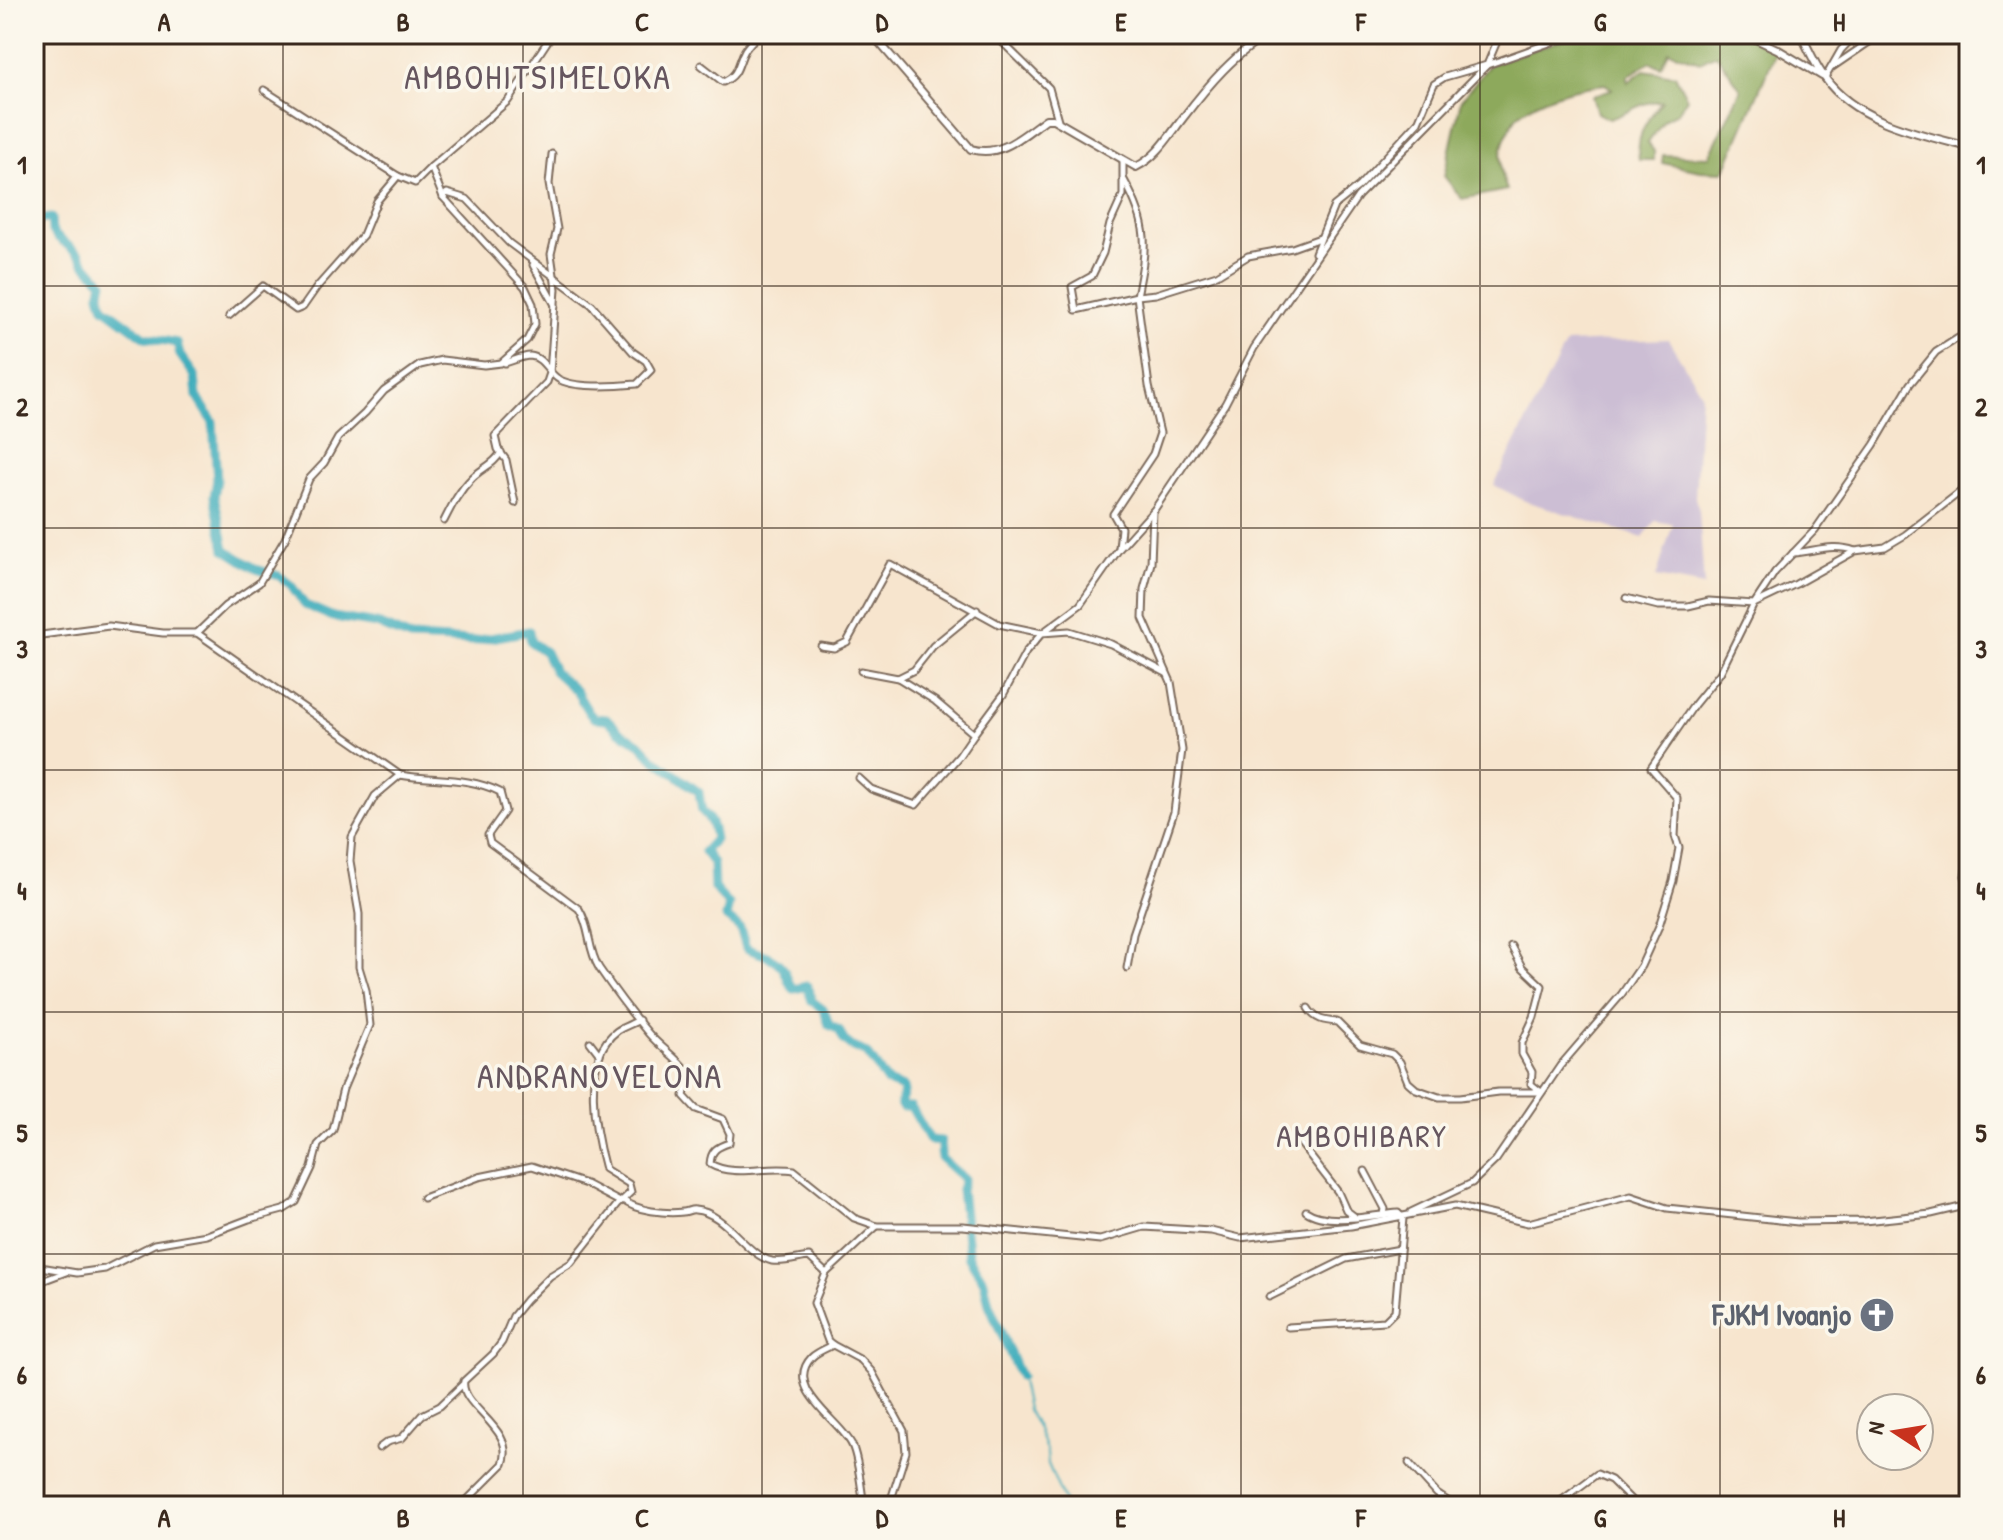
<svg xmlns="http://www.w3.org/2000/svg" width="2003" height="1540" font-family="'Patrick Hand',sans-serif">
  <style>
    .industrial { fill: #ccbed4 }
    .forest { fill: #8da95b; stroke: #646a3c; stroke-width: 2 }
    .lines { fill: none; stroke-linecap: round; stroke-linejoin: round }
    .stream { stroke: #3fadbc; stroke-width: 2 }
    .river { stroke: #3fadbc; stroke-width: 9 }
    .minor-casing { stroke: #7d6b5c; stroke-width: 9 }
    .tertiary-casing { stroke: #7d6b5c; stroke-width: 10 }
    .minor { stroke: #fff; stroke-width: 5 }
    .tertiary { stroke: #fff; stroke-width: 6 }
    .grid { fill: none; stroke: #3b2a1e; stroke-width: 2; stroke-opacity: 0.55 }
    .labels { text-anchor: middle; stroke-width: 7; stroke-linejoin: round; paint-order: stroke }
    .worship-label { font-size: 30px; font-weight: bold; fill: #5b616d; stroke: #fbf7ec; text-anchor: end }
    .neighbourhood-label { font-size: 32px; letter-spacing: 2px; fill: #66565f; stroke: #fbf7ec }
    .quarter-label { font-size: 34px; letter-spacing: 2px; fill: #66565f; stroke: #fbf7ec }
    .neatline { fill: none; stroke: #3b2a1e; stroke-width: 3 }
    .grid-label { font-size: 26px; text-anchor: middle; font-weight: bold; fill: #3b2a1e }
  </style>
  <rect width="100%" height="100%" fill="#fbf7ec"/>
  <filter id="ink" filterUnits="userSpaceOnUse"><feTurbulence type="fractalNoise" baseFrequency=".0125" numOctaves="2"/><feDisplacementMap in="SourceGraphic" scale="16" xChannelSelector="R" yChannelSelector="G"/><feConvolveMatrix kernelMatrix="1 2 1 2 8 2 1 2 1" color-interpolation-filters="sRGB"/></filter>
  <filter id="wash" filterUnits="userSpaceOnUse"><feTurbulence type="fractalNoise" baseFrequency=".006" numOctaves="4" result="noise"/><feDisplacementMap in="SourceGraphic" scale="32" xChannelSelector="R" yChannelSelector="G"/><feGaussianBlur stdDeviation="1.8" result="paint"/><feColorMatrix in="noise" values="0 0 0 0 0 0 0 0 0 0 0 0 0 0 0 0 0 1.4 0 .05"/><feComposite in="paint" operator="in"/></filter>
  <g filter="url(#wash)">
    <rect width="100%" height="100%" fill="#f7e5ce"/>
    <!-- industrial -->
    <polygon class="industrial" points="1668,339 1701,393 1695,498 1699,510 1704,586 1656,577 1673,524 1655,521 1643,538 1525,501 1494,485 1566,343"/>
    <!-- forest -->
    <path class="forest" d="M1580,34H1742L1777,49L1724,172L1700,171L1662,163L1663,155L1709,157L1741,89L1716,54L1700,62L1669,51L1661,67L1650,62L1628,76V82L1644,70L1675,75L1687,99L1678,112L1665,119L1648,143L1654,151V160H1639C1636,133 1647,120 1662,101C1640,101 1630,113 1609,119L1597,113L1592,96L1612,89L1605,84C1575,88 1542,95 1518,115C1513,120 1510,130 1506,136C1498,154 1499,171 1507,190L1462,199L1444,176L1461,100L1490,64Z"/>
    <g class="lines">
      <!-- stream -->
      <polyline class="stream" points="1020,1377 1027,1409 1038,1429 1047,1453 1048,1464 1066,1506"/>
      <!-- river -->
      <path class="river" d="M34,221L51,218L52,231L56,236L80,255L85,264L103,282L100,294L104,307L145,337L177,343L180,355L195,376L197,396L213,422L217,480L214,496L225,549L256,569L279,576L291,585L305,605L333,617L377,624L410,638L474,641L529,631L531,642L545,652L554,671L576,691L589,713L594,718L607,719L619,731L639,743L653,758L699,792L702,811C711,819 713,826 715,839L704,851L713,863L714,888L729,905L726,917L740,928L746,948C758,954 772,955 781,966C788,973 786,982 794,989L807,986L812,1001L824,1010L829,1025L839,1030L844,1040L851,1046L867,1053L887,1082L903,1088L904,1093L900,1104L902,1107H911L930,1140L941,1141V1158L964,1179L961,1190L969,1257L984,1281L989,1304L1020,1377"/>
    </g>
  </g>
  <g filter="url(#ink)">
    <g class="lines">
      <defs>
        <g id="minor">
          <polyline points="994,34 1049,88 1058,120"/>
          <path d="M701,65L723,82C740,75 737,64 745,50C749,44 754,39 759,34"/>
          <polyline points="1831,68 1881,34"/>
          <polyline points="1825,78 1841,50 1856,34"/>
          <polyline points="264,90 398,176"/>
          <path d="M1124,180C1150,227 1147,246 1137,296L1156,294L1217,275L1248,256L1292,248L1320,238"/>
          <path d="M443,197L447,193L467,199L509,243L592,305L633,352L646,361L651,370L637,384C616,386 579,389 560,380C548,374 544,357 530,356C523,356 512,361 505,363"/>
          <polyline points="1315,253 1334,206 1359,186 1418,122 1434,84 1445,77 1487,65 1500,34"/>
          <polyline points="533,265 555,305"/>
          <polyline points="229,316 263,286 296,310 303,307 317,287 363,235 377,201 398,176 415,183 431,167"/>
          <polyline points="515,503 506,460 498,449 495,436 547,382 550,373 556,289 551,254 557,229 549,184 552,154"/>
          <path d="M444,521C452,505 459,491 472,478C482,468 495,464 501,452"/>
          <polyline points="1119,548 1121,528 1113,514 1153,454 1160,433 1149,386 1137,296 1076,310 1072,287 1092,276 1103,253 1110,224 1123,195 1123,161"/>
          <path d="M1793,553C1816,551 1833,543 1855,551"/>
          <polyline points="1626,598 1658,606 1688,606 1709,601 1754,604 1775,572 1815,530 1874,445 1910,384 1936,352 1958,338 1969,338"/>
          <polyline points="197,633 225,606 259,583 285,539 309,479 324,463 338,438 365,413 384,391 420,365 442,360 484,365 501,363 527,340 535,324 533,304 525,287 443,197 431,167 508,101 549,39 557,34"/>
          <path d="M34,636L109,626L163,633H197L400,775C434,781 468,776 500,792L505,811L488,835L490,843L579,909C591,928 587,948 599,968C614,990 631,1013 649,1034C662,1049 677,1057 689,1074L684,1096L696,1109L723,1119L730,1134L729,1143C717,1147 711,1150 710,1164C734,1178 768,1165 794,1170L854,1218L877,1226H963L1100,1240L1144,1227L1211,1231L1240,1238L1351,1226L1455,1206L1528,1223L1631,1196L1667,1208L1798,1222L1864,1221L1931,1214L1969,1205"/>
          <polyline points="821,646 834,648 847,642 890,564 999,624 1042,633 1069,631 1111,644 1166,673"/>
          <polyline points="861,671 898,678 914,670 933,646 977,610"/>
          <polyline points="974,734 1003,695 1026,652 1042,633 1080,605 1119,549 1154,510 1225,404 1254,348 1358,196 1487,65 1575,34"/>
          <polyline points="859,778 871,789 916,805 959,756 974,734 935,701 898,678"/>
          <polyline points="1969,856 1965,876 1969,887"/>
          <polyline points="1511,946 1522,967 1542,986 1534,1017 1522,1043 1522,1054 1532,1072 1531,1084 1541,1092"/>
          <polyline points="1127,968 1133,934 1174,812 1182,750 1171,682 1143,618 1144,589 1151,563 1153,511"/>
          <path d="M1308,1008C1315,1020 1325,1021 1337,1022L1360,1045L1392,1054L1400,1062L1408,1082L1416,1089L1439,1097H1460L1498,1092H1540"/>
          <polyline points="590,1042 600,1055"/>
          <polyline points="1301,1144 1338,1192 1346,1210 1354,1216"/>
          <polyline points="1365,1171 1385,1209 1384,1214"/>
          <polyline points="423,1198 479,1177 532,1166 586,1184 620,1202"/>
          <path d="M623,1200C636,1211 666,1214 683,1212C687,1212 691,1209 695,1210C726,1212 745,1255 772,1261C783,1263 799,1258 809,1257L826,1273"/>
          <path d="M1306,1211C1327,1226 1373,1215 1398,1213L1402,1217"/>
          <polyline points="1411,1212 1472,1183 1496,1160 1560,1066 1621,995 1641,966 1659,926 1673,881 1679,848 1675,836 1677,798 1651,768 1694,705 1720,673 1754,604 1796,584 1855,551 1885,547 1905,535 1969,485"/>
          <polyline points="34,1266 77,1273 105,1269 154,1244 207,1235 249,1219 283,1210 296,1202 312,1168 318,1145 333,1130 343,1089 370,1025 366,990 359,967 359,914 350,861 352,837 375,796 400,775"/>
          <polyline points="34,1284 66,1272"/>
          <polyline points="1269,1297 1346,1259 1400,1249"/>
          <polyline points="1288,1327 1385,1321 1395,1311 1403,1218"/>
          <polyline points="833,1345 861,1360 872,1372 904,1431 906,1452 889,1506"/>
          <polyline points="379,1448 387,1442 402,1438 422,1415 440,1406 462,1385"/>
          <polyline points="1409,1463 1437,1494 1455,1506"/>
          <path d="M461,1506L503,1464C517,1428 459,1407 464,1381L493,1354L502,1342L513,1316L526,1300L550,1276L571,1263L617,1205L631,1192L629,1184L605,1169C595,1133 580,1058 617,1031C623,1027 632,1024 639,1020"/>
          <path d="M864,1506C861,1489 859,1460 852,1445C841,1421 782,1388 812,1357C817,1352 827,1348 833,1345L828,1341L814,1303L826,1273L877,1226"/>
          <polyline points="1554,1506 1597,1474 1611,1480 1637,1506"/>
        </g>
        <g id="tertiary">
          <path d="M872,34L971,149C1001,158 1022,136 1046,119H1053L1136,167C1157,157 1169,136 1183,118C1205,89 1238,48 1272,34"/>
          <polyline points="1745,34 1777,49 1822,76"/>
          <path d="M1801,34C1808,48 1815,65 1825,78C1856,122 1920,134 1969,147"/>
        </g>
      </defs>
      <!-- minor casing -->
      <use href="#minor" class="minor-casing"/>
      <!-- tertiary casing -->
      <use href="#tertiary" class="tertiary-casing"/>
      <!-- minor -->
      <use href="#minor" class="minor"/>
      <!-- tertiary -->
      <use href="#tertiary" class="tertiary"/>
    </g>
  </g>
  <!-- grid -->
  <path class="grid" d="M283,34V1506M523,34V1506M762,34V1506M1002,34V1506M1241,34V1506M1480,34V1506M1720,34V1506M34,286H1969M34,528H1969M34,770H1969M34,1012H1969M34,1254H1969"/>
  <!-- icons -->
  <defs>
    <symbol id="church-disc" viewBox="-11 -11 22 22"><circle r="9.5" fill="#6b7280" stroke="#fbf7ec"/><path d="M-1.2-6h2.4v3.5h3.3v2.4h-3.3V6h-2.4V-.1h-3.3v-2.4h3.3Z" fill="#fff"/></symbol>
  </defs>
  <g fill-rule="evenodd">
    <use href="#church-disc" x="1857" y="1295" width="40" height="40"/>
  </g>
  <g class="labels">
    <!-- worship labels -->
    <g class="worship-label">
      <text x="1851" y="1325">FJKM Ivoanjo</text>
    </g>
    <!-- neighbourhood labels -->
    <g class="neighbourhood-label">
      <text x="1362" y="1147">AMBOHIBARY</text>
    </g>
    <!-- quarter labels -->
    <g class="quarter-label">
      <text x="538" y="89">AMBOHITSIMELOKA</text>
      <text x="600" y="1088">ANDRANOVELONA</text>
    </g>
  </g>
  <!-- margin -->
  <rect width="2003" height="1540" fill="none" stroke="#fbf7ec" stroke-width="88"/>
  <!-- north arrow -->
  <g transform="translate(1895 1432) rotate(282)"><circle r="38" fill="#fbf7ec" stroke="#aea59a" stroke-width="2"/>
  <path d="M0-6L14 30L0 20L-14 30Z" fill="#c8321e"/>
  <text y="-12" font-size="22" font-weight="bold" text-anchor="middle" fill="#3b2a1e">N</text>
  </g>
  <rect x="44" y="44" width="1915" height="1452" class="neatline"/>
  <g class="grid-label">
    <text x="164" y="31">A</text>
    <text x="403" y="31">B</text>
    <text x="642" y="31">C</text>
    <text x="882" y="31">D</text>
    <text x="1121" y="31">E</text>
    <text x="1361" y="31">F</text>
    <text x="1600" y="31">G</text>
    <text x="1839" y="31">H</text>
    <text x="22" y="174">1</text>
    <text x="1981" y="174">1</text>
    <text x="22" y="416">2</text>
    <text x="1981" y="416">2</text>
    <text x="22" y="658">3</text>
    <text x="1981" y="658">3</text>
    <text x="22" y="900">4</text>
    <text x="1981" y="900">4</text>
    <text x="22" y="1142">5</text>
    <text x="1981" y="1142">5</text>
    <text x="22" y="1384">6</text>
    <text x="1981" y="1384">6</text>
    <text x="164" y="1527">A</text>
    <text x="403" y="1527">B</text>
    <text x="642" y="1527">C</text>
    <text x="882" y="1527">D</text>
    <text x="1121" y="1527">E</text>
    <text x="1361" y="1527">F</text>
    <text x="1600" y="1527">G</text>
    <text x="1839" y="1527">H</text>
  </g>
</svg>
